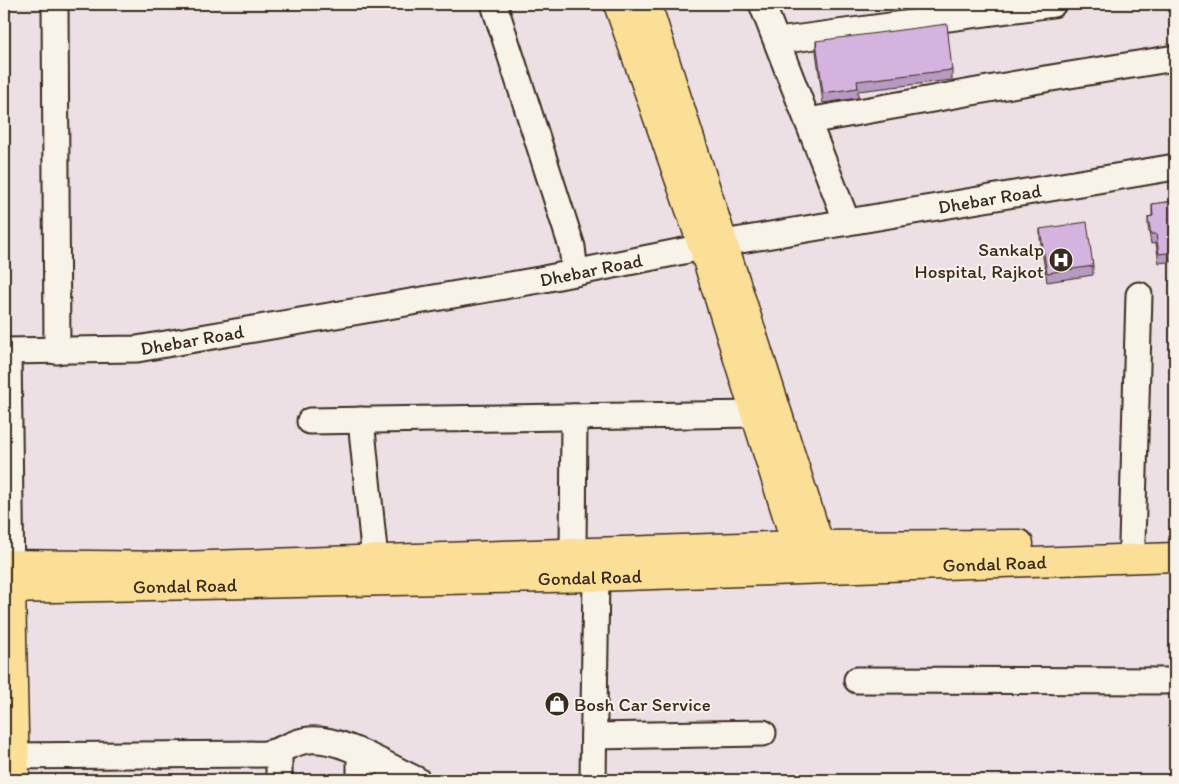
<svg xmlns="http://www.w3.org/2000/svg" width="1179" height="784" font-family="Itim,sans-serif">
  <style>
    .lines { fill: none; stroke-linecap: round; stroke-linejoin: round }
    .minor-casing { stroke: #3b2a1e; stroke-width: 29 }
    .major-casing { stroke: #3b2a1e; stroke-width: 31 }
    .minor { stroke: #f7f3e8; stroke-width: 25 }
    .major { stroke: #fbdf96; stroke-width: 28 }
    .wall { fill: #b69abf; stroke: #3b2a1e }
    .building { fill: #d4b3de; stroke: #3b2a1e }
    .labels { text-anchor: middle; stroke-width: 4; stroke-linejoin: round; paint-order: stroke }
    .street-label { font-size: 19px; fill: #3b2a1e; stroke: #f7f3e8 }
    .poi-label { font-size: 19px; fill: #3b2a1e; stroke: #f7f3e8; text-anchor: end }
  </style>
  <rect width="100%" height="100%" fill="#ece0e5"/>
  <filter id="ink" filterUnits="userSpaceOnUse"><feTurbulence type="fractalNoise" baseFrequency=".02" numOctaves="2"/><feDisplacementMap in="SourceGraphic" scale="10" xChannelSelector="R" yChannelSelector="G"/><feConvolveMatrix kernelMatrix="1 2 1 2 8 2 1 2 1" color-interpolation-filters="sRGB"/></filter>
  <g filter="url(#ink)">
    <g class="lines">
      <defs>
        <g id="minor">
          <polyline points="55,4 57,351"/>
          <polyline points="494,4 572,247 575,273"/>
          <polyline points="762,4 847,222"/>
          <polyline points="778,41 1053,4"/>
          <polyline points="808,121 1045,79 1175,58"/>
          <path id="s1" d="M4,351L137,349L539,280L723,243L1175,167"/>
          <polyline points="8,351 11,583"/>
          <polyline points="361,420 375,560"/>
          <polyline points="310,421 755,414"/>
          <polyline points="1132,543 1139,295"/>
          <polyline points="573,554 574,417"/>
          <polyline points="857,680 1175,681"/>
          <polyline points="594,736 763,733"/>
          <path d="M4,756L265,754C281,752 294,741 309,740C341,737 388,767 417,780"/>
          <polyline points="279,780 279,752"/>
          <polyline points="360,780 360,754"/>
          <polyline points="593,780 596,577 599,557"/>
        </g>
        <g id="major">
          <polyline points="618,4 703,247 801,560"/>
          <polyline points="647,4 825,562"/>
          <polyline points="4,564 180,566 797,545 1019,544"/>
          <polyline points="11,588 15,780"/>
          <path id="s2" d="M4,589L596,577L1175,557"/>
        </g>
      </defs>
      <!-- minor casing -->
      <use href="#minor" class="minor-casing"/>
      <!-- major casing -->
      <use href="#major" class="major-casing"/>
      <!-- minor -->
      <use href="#minor" class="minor"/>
      <!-- major -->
      <use href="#major" class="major"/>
    </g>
    <!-- wall -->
    <g class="wall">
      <polygon points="816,41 952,70 952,80 858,91 858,98 823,103 816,51"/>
      <polygon points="1175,201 1175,261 1159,263 1156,243 1151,244 1148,226 1148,217 1152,216 1152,204"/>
      <polygon points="1040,229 1093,266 1093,275 1047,282 1040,238"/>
    </g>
    <!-- building -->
    <g class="building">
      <polygon points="947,24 952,70 857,81 858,88 823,93 816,41"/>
      <polygon points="1175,201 1175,252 1159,254 1156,234 1151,234 1148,217 1153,216 1152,204"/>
      <polygon points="1087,222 1093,266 1047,273 1040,229"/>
    </g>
  </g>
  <!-- icons -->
  <defs>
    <symbol id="hospital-disc" viewBox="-11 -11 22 22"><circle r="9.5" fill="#3b2a1e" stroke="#f7f3e8"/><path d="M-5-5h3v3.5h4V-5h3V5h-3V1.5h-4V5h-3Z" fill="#fff"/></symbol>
    <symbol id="shop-disc" viewBox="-11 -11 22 22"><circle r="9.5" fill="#3b2a1e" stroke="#f7f3e8"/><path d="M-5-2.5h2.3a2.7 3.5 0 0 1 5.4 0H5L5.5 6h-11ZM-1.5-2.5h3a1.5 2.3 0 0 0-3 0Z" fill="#fff"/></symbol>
  </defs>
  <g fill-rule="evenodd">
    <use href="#hospital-disc" x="1047" y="246" width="28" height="28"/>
    <use href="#shop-disc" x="543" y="690" width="28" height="28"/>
  </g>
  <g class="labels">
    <!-- street labels -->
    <g class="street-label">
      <text dy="7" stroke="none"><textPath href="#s1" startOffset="999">Dhebar Road</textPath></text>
      <text dy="7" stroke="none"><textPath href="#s1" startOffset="594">Dhebar Road</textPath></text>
      <text dy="7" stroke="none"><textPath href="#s1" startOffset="189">Dhebar Road</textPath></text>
      <text dy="7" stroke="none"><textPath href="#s2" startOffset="991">Gondal Road</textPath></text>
      <text dy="7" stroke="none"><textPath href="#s2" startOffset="586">Gondal Road</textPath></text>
      <text dy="7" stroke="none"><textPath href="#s2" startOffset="181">Gondal Road</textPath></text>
    </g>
    <!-- poi labels -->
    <g class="poi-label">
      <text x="1044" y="256">Sankalp<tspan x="1044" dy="22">Hospital, Rajkot</tspan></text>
      <text x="574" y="711" text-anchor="start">Bosh Car Service</text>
    </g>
  </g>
  <!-- margin -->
  <rect width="1179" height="784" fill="none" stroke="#f7f3e8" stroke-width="20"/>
  <rect x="10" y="10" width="1159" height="764" fill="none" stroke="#3b2a1e" stroke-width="2" filter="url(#ink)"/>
</svg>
